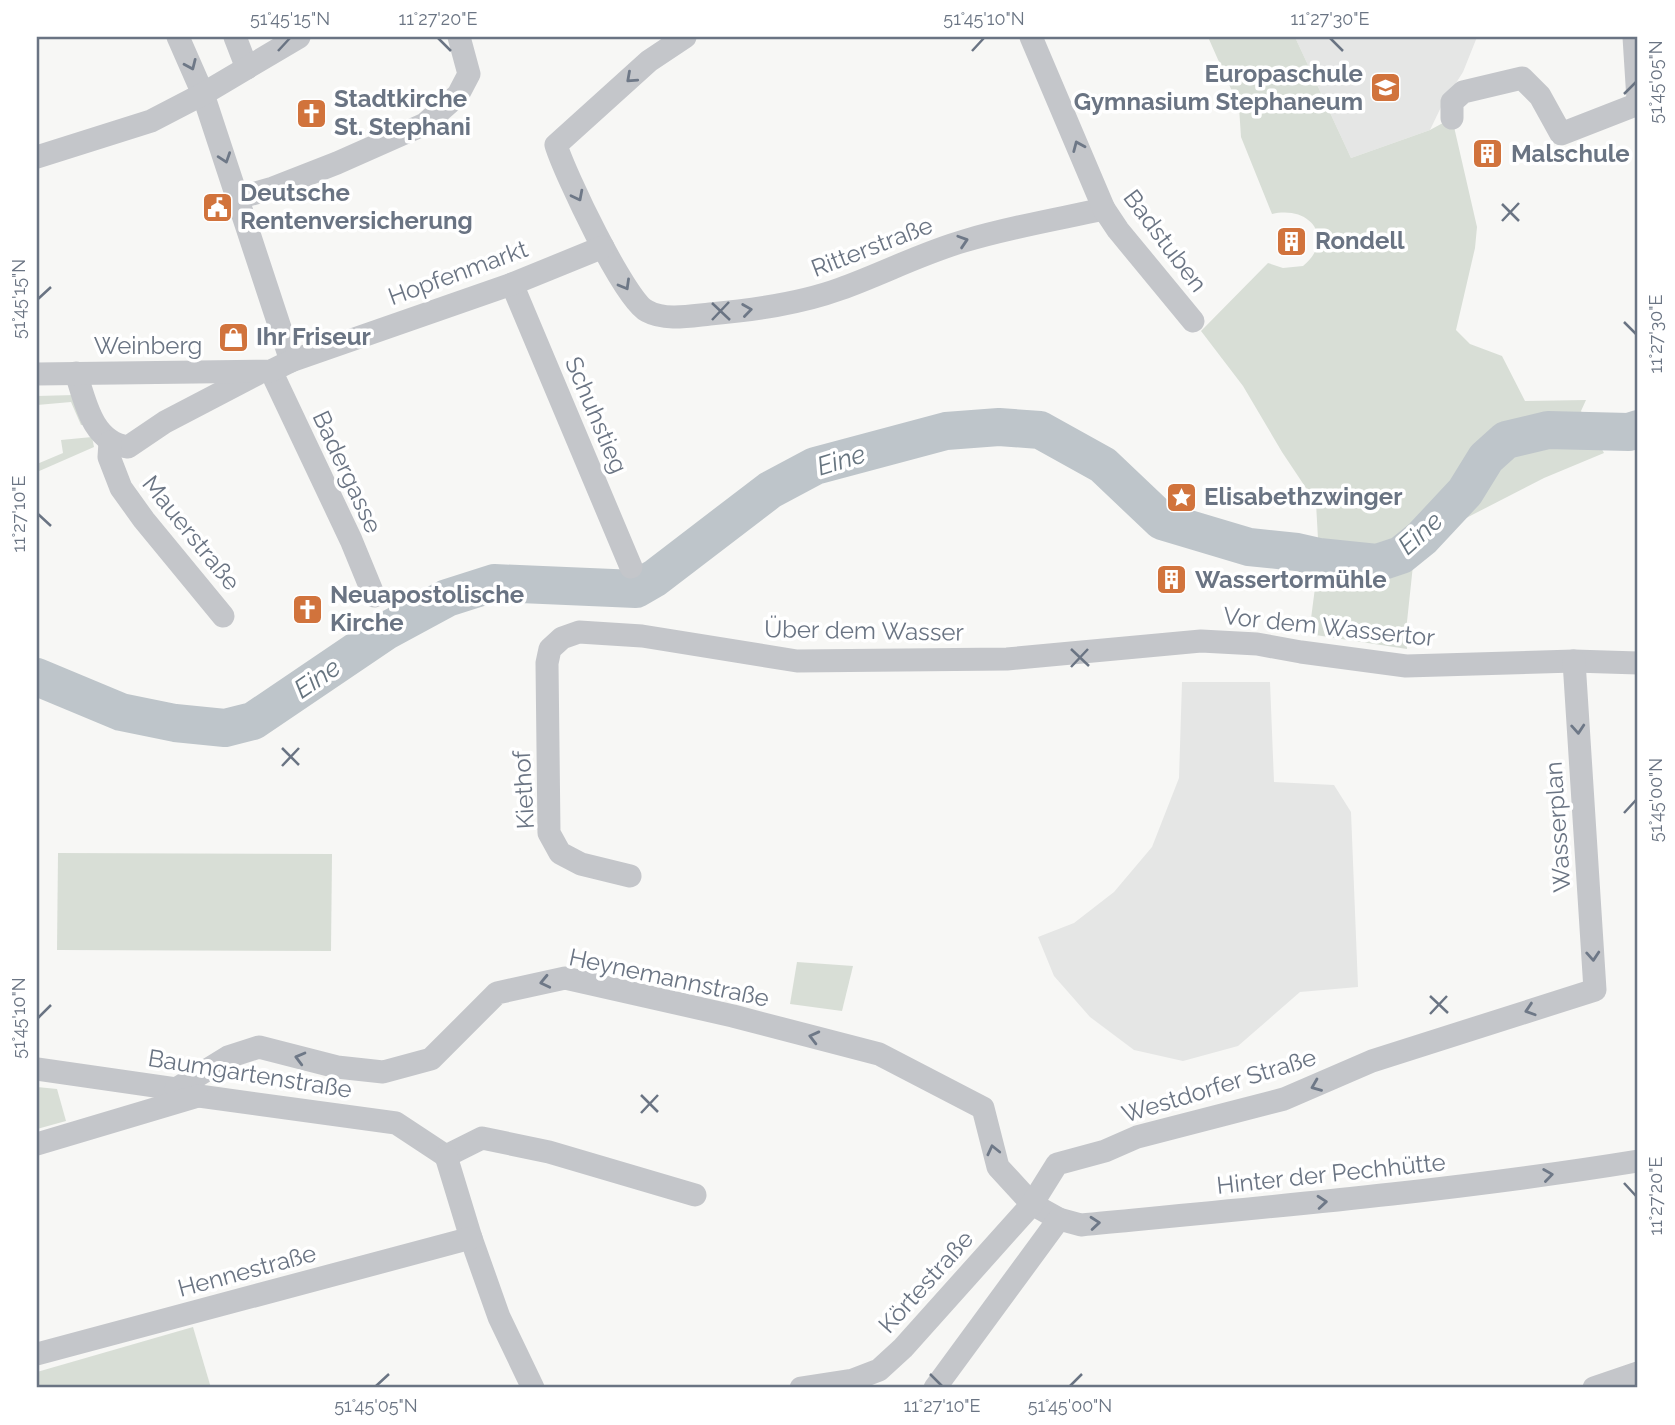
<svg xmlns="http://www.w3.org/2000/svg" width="1675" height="1425" font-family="Raleway,sans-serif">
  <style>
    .built { fill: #e5e6e5 }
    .green { fill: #d8ded6 }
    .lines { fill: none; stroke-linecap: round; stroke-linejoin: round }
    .river { stroke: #bec5ca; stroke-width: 38 }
    .minor { stroke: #c4c6ca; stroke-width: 23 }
    .oneway { stroke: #6e7887 }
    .ticks { fill: none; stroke: #6a7483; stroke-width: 2.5 }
    .labels { text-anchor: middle; stroke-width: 7; stroke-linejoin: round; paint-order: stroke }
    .poi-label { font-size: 24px; font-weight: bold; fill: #6a7483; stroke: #fff; text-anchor: start }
    .street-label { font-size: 24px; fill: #6a7483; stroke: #fff }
    .water-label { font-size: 26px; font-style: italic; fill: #66747f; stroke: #fff }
    .neatline { fill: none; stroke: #6a7483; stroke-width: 2.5 }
    .ticks-label { font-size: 18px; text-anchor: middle; fill: #6a7483 }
  </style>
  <rect width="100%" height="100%" fill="#f7f7f5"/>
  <!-- built -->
  <g class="built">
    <polygon points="1295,37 1477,37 1463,72 1442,105 1430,130 1351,158"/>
    <polygon points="1182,682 1270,682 1274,782 1334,785 1351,812 1358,987 1300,992 1238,1046 1183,1061 1134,1050 1090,1017 1054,976 1038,937 1074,923 1114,892 1152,847 1179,778"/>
  </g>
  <!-- green -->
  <g class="green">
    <path d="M1208,37H1295L1351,158L1430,130L1452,118L1477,227L1475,248L1456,330L1470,344L1502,356L1525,401L1586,400L1581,411L1604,453L1544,478L1435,534L1414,556L1406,631L1407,649L1309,634L1319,557L1316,503L1282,452L1243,386L1201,331L1268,263L1283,268L1303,266C1335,240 1312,205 1272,214L1241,137L1239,107Z"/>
    <polygon points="74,395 87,425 81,425 71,402 37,405 37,396"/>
    <polygon points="92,437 94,447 37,472 37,464 63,453 61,440"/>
    <polygon points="58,853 332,854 331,951 57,950"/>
    <polygon points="797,962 853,966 842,1011 790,1004"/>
    <polygon points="37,1087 57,1089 66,1121 37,1129"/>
    <polygon points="193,1327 211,1388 37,1388 37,1372"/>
  </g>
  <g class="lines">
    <!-- river -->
    <polyline class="river" points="37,677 121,712 175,723 225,728 253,721 386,631 447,598 494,583 636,589 655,578 770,490 815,466 946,431 999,427 1040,430 1103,465 1162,521 1249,547 1297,552 1319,557 1377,563 1401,555 1422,538 1465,492 1486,458 1506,440 1548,430 1629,432 1638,429"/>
    <!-- minor -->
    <g class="minor">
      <polyline points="178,37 203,94 291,361"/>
      <polyline points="235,37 247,68"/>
      <path d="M685,37L649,61L556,145C564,172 625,301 647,311C665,321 690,316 710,314C753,310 799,304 840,289C882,274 922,253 964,241C1010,227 1058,219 1104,209"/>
      <polyline points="1031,37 1104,209 1118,230 1193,321"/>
      <polyline points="1634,37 1638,100"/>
      <polyline points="1452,118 1452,102 1463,92 1522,78 1540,96 1561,134 1638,104"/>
      <polyline points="37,157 151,121 203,94 299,37"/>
      <polyline points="238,198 273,188 337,163 425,124 458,95 469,74 459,37"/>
      <polyline points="512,284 631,567"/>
      <polyline points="271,371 351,540 374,596"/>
      <path d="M76,373C85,401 92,442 128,447L165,422L257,374"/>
      <polyline points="37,374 271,371 291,361 512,284 603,247"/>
      <polyline points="110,442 109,457 121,488 144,520 223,616"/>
      <polyline points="630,876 581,864 560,853 549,833 547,663 550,649 562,638 579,632 642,636 797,661 1007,659 1201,641 1257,644 1301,652 1406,666 1574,661 1638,663"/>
      <polyline points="37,1069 176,1089 199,1096 396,1123 446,1156"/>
      <path d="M176,1089L228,1057L259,1047L337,1067L383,1072L431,1059L497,993L565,978L733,1016L879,1054L983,1108L998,1167L1032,1204L1059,1219L1081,1225C1268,1207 1453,1191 1638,1161"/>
      <polyline points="37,1144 198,1096"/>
      <polyline points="446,1156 482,1138 549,1152 695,1195"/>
      <polyline points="446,1156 471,1238 499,1317 533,1388"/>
      <polyline points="37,1354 471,1238"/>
      <polyline points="801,1388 853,1380 879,1370 903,1348 1032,1204 1057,1164 1105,1151 1137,1137 1284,1099 1372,1061 1595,990 1574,661"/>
      <polyline points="935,1388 1059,1219"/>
      <polyline points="1594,1388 1638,1373"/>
    </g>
  </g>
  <!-- one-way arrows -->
  <defs><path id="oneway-chevron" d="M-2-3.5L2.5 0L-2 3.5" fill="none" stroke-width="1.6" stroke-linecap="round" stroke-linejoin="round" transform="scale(1.75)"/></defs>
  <g class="oneway">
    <use href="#oneway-chevron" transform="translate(191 65) rotate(66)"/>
    <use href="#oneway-chevron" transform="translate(631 78) rotate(138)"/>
    <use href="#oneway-chevron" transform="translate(1078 146) rotate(-113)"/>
    <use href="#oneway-chevron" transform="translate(225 158) rotate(71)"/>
    <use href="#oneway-chevron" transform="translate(578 196) rotate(63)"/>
    <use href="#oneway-chevron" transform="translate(963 241) rotate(-18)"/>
    <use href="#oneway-chevron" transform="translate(625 285) rotate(60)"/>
    <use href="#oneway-chevron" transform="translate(747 310) rotate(-8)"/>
    <use href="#oneway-chevron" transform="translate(1578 729) rotate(86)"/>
    <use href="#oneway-chevron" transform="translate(1593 956) rotate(86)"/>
    <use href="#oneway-chevron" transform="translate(545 982) rotate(167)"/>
    <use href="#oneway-chevron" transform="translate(1530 1010) rotate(162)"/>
    <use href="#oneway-chevron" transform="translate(814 1037) rotate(-166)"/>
    <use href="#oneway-chevron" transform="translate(300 1058) rotate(-165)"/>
    <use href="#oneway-chevron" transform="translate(1316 1086) rotate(158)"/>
    <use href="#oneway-chevron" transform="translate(993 1150) rotate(-103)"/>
    <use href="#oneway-chevron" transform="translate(1548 1175) rotate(-8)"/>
    <use href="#oneway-chevron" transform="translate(1322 1202) rotate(-5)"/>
    <use href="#oneway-chevron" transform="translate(1095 1223) rotate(-5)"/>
  </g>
  <!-- ticks -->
  <path class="ticks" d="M438,38L451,51M1330,38L1343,51M278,51L290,38M972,51L984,38M1624,94L1636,82M1502,204L1519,221M1502,221L1519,203M38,299L51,287M712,303L730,320M712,320L729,302M1624,322L1636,334M38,514L51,526M1071,649L1089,666M1071,667L1088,649M282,748L299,765M282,766L299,748M1624,813L1636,800M1430,996L1448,1013M1430,1014L1447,996M38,1018L51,1005M641,1095L658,1112M641,1113L658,1095M1624,1183L1636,1196M930,1374L942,1386M376,1386L389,1374M1070,1386L1082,1374"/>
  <!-- icons -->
  <defs>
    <symbol id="school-square" viewBox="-11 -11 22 22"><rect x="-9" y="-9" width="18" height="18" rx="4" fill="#d1733c" stroke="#fff"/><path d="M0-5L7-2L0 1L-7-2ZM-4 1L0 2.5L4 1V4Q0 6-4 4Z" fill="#fff"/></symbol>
    <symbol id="church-square" viewBox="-11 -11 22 22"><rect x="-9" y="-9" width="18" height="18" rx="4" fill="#d1733c" stroke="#fff"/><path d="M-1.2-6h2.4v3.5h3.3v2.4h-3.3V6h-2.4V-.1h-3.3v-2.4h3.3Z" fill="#fff"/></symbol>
    <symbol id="building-square" viewBox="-11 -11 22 22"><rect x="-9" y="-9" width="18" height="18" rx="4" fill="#d1733c" stroke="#fff"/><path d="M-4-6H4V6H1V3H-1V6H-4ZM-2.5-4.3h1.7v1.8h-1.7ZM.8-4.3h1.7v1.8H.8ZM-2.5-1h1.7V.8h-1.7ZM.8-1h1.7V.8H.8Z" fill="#fff"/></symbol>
    <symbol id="civic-square" viewBox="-11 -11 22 22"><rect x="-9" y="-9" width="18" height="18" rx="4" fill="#d1733c" stroke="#fff"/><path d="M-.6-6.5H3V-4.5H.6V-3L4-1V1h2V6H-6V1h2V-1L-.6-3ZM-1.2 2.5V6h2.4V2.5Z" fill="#fff"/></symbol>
    <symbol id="shop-square" viewBox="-11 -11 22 22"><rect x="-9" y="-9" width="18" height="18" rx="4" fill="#d1733c" stroke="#fff"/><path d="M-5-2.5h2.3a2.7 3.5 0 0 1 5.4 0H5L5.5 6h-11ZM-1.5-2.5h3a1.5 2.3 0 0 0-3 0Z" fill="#fff"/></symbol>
    <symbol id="sight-square" viewBox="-11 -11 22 22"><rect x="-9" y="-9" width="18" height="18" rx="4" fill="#d1733c" stroke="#fff"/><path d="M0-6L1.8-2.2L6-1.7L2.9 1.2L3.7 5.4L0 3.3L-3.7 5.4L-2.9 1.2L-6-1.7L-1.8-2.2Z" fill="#fff"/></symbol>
  </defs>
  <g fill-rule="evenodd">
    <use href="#school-square" x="1368" y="70" width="35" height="35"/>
    <use href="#church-square" x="294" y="96" width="35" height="35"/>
    <use href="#building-square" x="1470" y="136" width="35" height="35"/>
    <use href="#civic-square" x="200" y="190" width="35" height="35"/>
    <use href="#building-square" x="1274" y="224" width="35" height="35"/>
    <use href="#shop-square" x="216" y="320" width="35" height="35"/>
    <use href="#sight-square" x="1164" y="480" width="35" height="35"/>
    <use href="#building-square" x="1154" y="562" width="35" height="35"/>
    <use href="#church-square" x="290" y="592" width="35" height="35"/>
  </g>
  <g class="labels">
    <!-- poi labels -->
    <g class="poi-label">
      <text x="1363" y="82" text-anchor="end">Europaschule<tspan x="1363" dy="28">Gymnasium Stephaneum</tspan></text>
      <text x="334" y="107">Stadtkirche<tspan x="334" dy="28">St. Stephani</tspan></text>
      <text x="1511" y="162">Malschule</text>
      <text x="240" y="201">Deutsche<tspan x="240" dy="28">Rentenversicherung</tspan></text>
      <text x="1315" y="249">Rondell</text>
      <text x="256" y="345">Ihr Friseur</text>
      <text x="1204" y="505">Elisabethzwinger</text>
      <text x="1195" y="588">Wassertormühle</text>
      <text x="330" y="603">Neuapostolische<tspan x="330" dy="28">Kirche</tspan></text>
    </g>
    <!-- street labels -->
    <g class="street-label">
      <text transform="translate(1165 241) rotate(53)" y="8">Badstuben</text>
      <text transform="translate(872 247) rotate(-21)" y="8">Ritterstraße</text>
      <text transform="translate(458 273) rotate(-20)" y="8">Hopfenmarkt</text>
      <text x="148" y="354">Weinberg</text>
      <text transform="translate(596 415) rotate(67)" y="8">Schuhstieg</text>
      <text transform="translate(347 472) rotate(65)" y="8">Badergasse</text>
      <text transform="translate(191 533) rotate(51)" y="8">Mauerstraße</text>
      <text transform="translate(1329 627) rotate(6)" y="8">Vor dem Wassertor</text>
      <text transform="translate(864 631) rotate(1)" y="8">Über dem Wasser</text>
      <text transform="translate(524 790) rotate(-93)" y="8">Kiethof</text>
      <text transform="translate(1558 827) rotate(-94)" y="8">Wasserplan</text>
      <text transform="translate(669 978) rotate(12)" y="8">Heynemannstraße</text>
      <text transform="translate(250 1074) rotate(9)" y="8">Baumgartenstraße</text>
      <text transform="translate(1219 1086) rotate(-17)" y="8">Westdorfer Straße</text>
      <text transform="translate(1331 1174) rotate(-6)" y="8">Hinter der Pechhütte</text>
      <text transform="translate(247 1271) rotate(-15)" y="8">Hennestraße</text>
      <text transform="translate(926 1282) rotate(-48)" y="8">Körtestraße</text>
    </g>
    <!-- water labels -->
    <g class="water-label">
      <text transform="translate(841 460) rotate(-17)" y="9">Eine</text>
      <text transform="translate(1420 533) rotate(-42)" y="9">Eine</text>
      <text transform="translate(317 678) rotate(-34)" y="9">Eine</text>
    </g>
  </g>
  <!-- border -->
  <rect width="1675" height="1425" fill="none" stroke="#ffffff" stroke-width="77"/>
  <rect x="38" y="38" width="1598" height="1348" class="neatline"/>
  <g class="ticks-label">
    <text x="290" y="25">51°45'15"N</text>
    <text x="438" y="25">11°27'20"E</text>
    <text x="984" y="25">51°45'10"N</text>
    <text x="1330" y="25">11°27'30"E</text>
    <text transform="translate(1656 82) rotate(-90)" y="6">51°45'05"N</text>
    <text transform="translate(19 299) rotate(-90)" y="6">51°45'15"N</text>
    <text transform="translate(1656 334) rotate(-90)" y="6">11°27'30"E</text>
    <text transform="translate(19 514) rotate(-90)" y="6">11°27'10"E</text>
    <text transform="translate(1656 800) rotate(-90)" y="6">51°45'00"N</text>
    <text transform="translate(19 1018) rotate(-90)" y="6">51°45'10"N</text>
    <text transform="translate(1656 1196) rotate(-90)" y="6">11°27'20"E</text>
    <text x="376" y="1412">51°45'05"N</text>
    <text x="942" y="1412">11°27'10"E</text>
    <text x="1070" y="1412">51°45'00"N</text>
  </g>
</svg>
